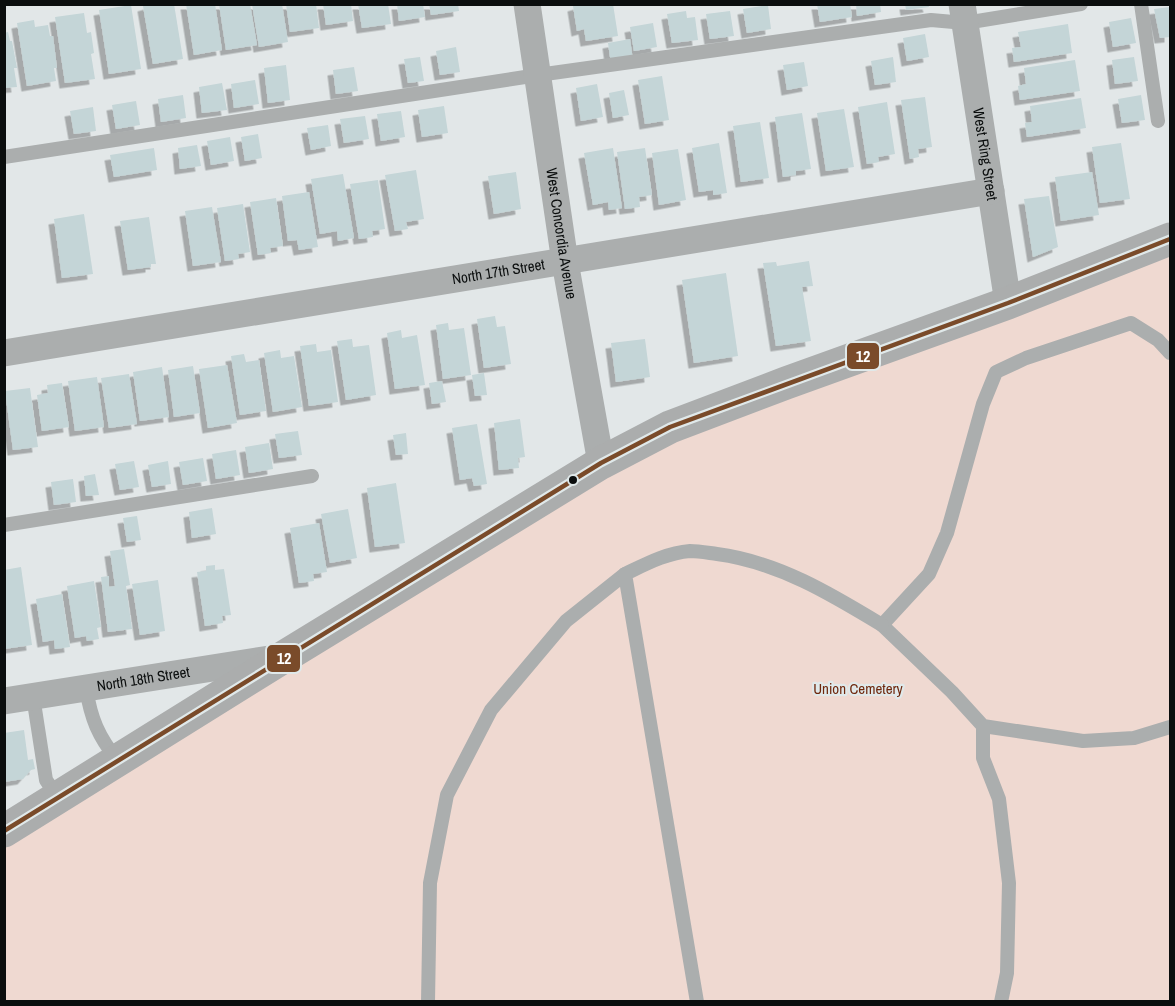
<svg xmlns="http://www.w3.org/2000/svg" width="1175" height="1006" font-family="'Archivo Narrow',sans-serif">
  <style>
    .green { fill: #efd9d1 }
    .building { fill: #c4d5d7; filter: url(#shadow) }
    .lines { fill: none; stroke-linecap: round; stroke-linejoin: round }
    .lane { stroke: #abaeae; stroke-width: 14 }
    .street { stroke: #abaeae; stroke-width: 27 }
    .secondary { stroke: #abadad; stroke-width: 33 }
    .bus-1-casing { stroke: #e0e9ea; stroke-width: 9 }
    .bus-1 { stroke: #7a4b2a; stroke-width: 4.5 }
    .bus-dot { fill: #0b0e0e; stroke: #e0e9ea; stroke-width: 2 }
    .labels { text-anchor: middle; stroke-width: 4.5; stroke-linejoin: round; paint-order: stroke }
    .street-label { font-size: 15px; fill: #0b0e0e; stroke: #e0e9ea }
    .park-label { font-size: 15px; fill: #6e270c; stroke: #e0e9ea }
    .line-badge { stroke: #e0e9ea; stroke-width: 2 }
    .badge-label { font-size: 16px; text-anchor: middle; font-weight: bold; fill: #fff }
  </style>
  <defs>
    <filter id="shadow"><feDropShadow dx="-5.5" dy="5.5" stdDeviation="0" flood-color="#0004"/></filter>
  </defs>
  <rect width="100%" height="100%" fill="#e2e7e8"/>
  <!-- green -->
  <polygon class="green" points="1170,239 1170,1001 5,1002 5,831 601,463"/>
  <!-- building -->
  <g class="building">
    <polygon points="150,4 174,4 183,59 153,64 143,6"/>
    <polygon points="186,4 215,4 222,50 194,55"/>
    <polygon points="219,4 250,4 257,45 226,50"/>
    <polygon points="252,4 282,4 288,42 259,47"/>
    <polygon points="286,4 316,4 319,28 290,32"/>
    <polygon points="323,4 351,4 353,21 326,25"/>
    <polygon points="358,4 388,4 391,24 362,28"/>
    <polygon points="397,4 423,4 425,17 399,21"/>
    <polygon points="429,4 458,4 459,11 431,15"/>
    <polygon points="580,4 613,4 618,36 586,41 584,29 577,31 573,6"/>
    <polygon points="817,4 850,4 852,17 820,22"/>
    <polygon points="856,4 880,4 881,12 857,16"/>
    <polygon points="905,4 928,4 929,7 906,10"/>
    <polygon points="131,5 141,69 109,74 99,10"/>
    <polygon points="768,5 771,29 747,33 743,9"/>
    <polygon points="1170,7 1170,37 1160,38 1154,9"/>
    <polygon points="686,11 687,18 695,17 698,40 672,43 667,14"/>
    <polygon points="730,11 734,36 710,39 706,14"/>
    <polygon points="84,13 87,33 91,32 94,53 91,54 95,79 65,83 55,17"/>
    <polygon points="1131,18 1136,43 1113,47 1109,22"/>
    <polygon points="34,20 35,27 48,25 50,36 53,36 57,68 54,68 56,81 27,86 17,23"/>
    <polygon points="653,23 657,47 634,51 630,27"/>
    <polygon points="1068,24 1072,53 1014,62 1012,48 1021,47 1018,32"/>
    <polygon points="8,32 10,41 12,41 17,68 14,68 17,87 4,88 4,33"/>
    <polygon points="925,34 929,57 907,61 903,38"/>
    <polygon points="630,39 633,61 611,64 608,43"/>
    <polygon points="456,47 460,72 440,75 436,51"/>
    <polygon points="420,57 424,81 408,83 404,59"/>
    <polygon points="893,57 896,82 875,85 871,61"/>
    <polygon points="1134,57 1138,81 1115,84 1112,60"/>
    <polygon points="1075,60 1080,91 1020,100 1018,86 1026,84 1024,68"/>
    <polygon points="804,62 808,86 787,90 783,65"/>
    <polygon points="286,65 290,100 268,103 264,68"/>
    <polygon points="354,67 358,91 336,94 333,70"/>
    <polygon points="662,76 669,120 645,124 638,80"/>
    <polygon points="255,80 259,104 234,108 231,84"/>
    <polygon points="222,83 227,110 202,113 199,87"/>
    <polygon points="597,84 603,117 581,121 576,88"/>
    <polygon points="624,90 629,115 613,118 609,93"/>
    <polygon points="183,95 186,118 161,122 158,99"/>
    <polygon points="1141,95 1145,120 1122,123 1118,99"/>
    <polygon points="925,97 932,147 918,149 919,157 910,159 901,100"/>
    <polygon points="1081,98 1086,128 1027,137 1025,123 1032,122 1030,106"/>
    <polygon points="136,101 140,125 116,129 112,105"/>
    <polygon points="887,102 895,154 878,157 879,162 867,164 858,107"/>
    <polygon points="444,106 448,133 422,137 418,110"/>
    <polygon points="93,107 96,131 74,134 70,111"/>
    <polygon points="844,109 854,167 826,171 817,113"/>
    <polygon points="401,111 405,137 381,141 377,114"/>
    <polygon points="802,113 811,169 796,171 796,175 783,177 775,117"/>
    <polygon points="365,116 369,139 344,143 340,119"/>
    <polygon points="760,122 769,178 741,182 733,126"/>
    <polygon points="328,125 331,146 311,150 307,128"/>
    <polygon points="258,134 262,158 245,161 241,137"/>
    <polygon points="230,137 234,161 211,165 207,141"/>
    <polygon points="719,143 727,193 713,195 713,190 699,192 692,148"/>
    <polygon points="1121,143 1130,199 1100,203 1092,147"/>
    <polygon points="197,145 201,166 180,169 178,148"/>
    <polygon points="154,148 157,170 114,177 110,155"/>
    <polygon points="613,148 622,208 609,210 608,202 593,205 584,153"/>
    <polygon points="645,148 652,195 639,197 640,207 625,209 617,152"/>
    <polygon points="678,149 686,200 659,205 652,153"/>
    <polygon points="416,170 424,219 406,222 408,229 395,231 385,175"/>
    <polygon points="516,172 521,209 494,214 488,176"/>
    <polygon points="1092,172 1099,215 1061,221 1055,177"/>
    <polygon points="343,174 354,238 338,241 337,231 320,234 311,179"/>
    <polygon points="378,180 385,229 372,231 373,237 359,239 350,184"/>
    <polygon points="309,192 318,247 299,250 297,240 288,241 282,196"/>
    <polygon points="1049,196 1058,247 1033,257 1024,199"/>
    <polygon points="276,198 283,246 270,248 271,253 258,255 250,202"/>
    <polygon points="243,204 250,252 238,254 239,259 225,261 217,208"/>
    <polygon points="212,207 221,262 193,266 185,211"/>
    <polygon points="84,214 93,274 62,278 54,219"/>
    <polygon points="149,217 156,264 151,264 151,267 128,270 120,221"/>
    <polygon points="809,261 813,286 802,287 811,341 776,346 763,263 776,262 777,266"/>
    <polygon points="726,273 738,356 694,363 682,280"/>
    <polygon points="495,316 497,327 505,326 511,364 484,368 477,319"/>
    <polygon points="448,323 449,330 464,328 471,375 443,379 436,325"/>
    <polygon points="401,330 402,338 417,335 425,385 395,389 387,333"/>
    <polygon points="352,339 353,347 369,345 376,395 346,400 337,341"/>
    <polygon points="645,339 650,377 616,382 611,343"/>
    <polygon points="316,344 317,352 331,350 338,402 309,406 300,346"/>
    <polygon points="280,350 281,358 294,356 302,407 273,412 264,353"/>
    <polygon points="244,354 246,362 259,360 266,411 240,415 231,356"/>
    <polygon points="227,365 237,423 208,428 199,369"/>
    <polygon points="193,366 200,413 174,417 168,370"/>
    <polygon points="162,367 169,417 140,421 133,372"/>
    <polygon points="484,373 487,395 475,396 472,375"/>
    <polygon points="129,374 137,424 109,428 101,378"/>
    <polygon points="97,377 104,427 75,431 68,381"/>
    <polygon points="442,381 446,402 432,404 429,383"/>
    <polygon points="62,383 69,427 42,431 37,395 48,393 47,385"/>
    <polygon points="30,388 38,447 13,450 5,391"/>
    <polygon points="520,419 525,457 518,458 519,468 499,470 494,423"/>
    <polygon points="477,424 487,484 474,486 472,478 460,480 452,428"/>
    <polygon points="298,431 302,455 279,458 275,434"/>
    <polygon points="406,433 408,454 396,455 393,435"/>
    <polygon points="269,443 273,469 249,473 245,447"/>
    <polygon points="236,450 240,475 216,479 212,454"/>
    <polygon points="203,458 207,481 183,485 179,462"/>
    <polygon points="134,461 139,487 120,490 115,464"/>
    <polygon points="168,461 171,484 152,487 148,465"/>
    <polygon points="95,474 99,495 86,496 84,476"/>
    <polygon points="73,479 76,502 54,505 51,482"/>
    <polygon points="396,483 405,543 375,547 367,488"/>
    <polygon points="212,508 216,534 192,538 189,512"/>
    <polygon points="348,509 357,558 330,563 321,514"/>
    <polygon points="137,516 141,540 127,542 123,518"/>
    <polygon points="319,523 327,572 313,574 314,581 299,583 290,528"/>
    <polygon points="124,549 130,585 126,586 132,629 108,632 101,577 109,576 109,587 115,586 110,551"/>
    <polygon points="215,565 215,570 224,569 231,615 222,616 223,623 205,626 197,572 206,571 206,566"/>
    <polygon points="21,567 32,645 4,649 4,570"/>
    <polygon points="158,580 165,631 140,635 132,584"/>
    <polygon points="94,581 101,627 97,628 99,639 87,641 86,636 75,638 67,586"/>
    <polygon points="62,594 70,647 55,649 54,640 43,642 36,599"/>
    <polygon points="24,730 28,760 33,759 35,769 31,770 23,779 4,782 4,733"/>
  </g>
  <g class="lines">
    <!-- lane -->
    <g class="lane">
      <polyline points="1141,4 1158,121"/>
      <polyline points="4,157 538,75 931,20 965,23 1081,4"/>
      <polyline points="1170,353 1158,340 1131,323 1026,358 996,372 983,404 947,533 929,574 882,625 952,692 983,726 1083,741 1134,738 1170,727"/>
      <polyline points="4,525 312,476"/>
      <path d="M86,688C91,719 98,736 118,761"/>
      <polyline points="33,696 46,780 58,798"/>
      <polyline points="983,726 983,758 999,799 1009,883 1007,973 1001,1002"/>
      <polyline points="428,1002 430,883 447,795 491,710 566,621 625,574"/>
      <path d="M697,1002L625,574C646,564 666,553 690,551C699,551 709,553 717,554C778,562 831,594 882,625"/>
    </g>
    <!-- street -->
    <g class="street">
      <path id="s1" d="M527,4L565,262L601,463"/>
      <path id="s2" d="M962,4L1008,303"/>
      <path id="s3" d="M4,353L991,191"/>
      <path id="s4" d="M4,701L276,658"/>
    </g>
    <!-- secondary -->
    <polyline class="secondary" points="4,831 282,658 601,463 670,427 786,383 1008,303 1170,239"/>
    <defs>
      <polyline id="bus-1" points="4,831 601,463 670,427 1008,303 1170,239"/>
    </defs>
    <!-- bus-1 casing -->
    <use href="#bus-1" class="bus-1-casing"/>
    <!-- bus-1 -->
    <use href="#bus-1" class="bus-1"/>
  </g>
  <!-- markers -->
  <circle class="bus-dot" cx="573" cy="480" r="5"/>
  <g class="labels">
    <!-- street labels -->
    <g class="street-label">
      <text dy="5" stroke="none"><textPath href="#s2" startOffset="152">West Ring Street</textPath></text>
      <text dy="5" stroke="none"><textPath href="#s1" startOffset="232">West Concordia Avenue</textPath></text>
      <text dy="5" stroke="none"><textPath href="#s3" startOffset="501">North 17th Street</textPath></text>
      <text dy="5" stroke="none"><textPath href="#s4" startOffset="141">North 18th Street</textPath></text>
    </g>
    <!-- park labels -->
    <g class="park-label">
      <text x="858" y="694">Union Cemetery</text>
    </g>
  </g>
  <g class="line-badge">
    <rect x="846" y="342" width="34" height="28" rx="6" fill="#7a4b2a"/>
    <rect x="266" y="644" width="35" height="29" rx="6" fill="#7a4b2a"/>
  </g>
  <g class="badge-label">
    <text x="863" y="362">12</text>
    <text x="284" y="664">12</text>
  </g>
  <!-- border -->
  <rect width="1175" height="1006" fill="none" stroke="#0b0e0e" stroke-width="12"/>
</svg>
